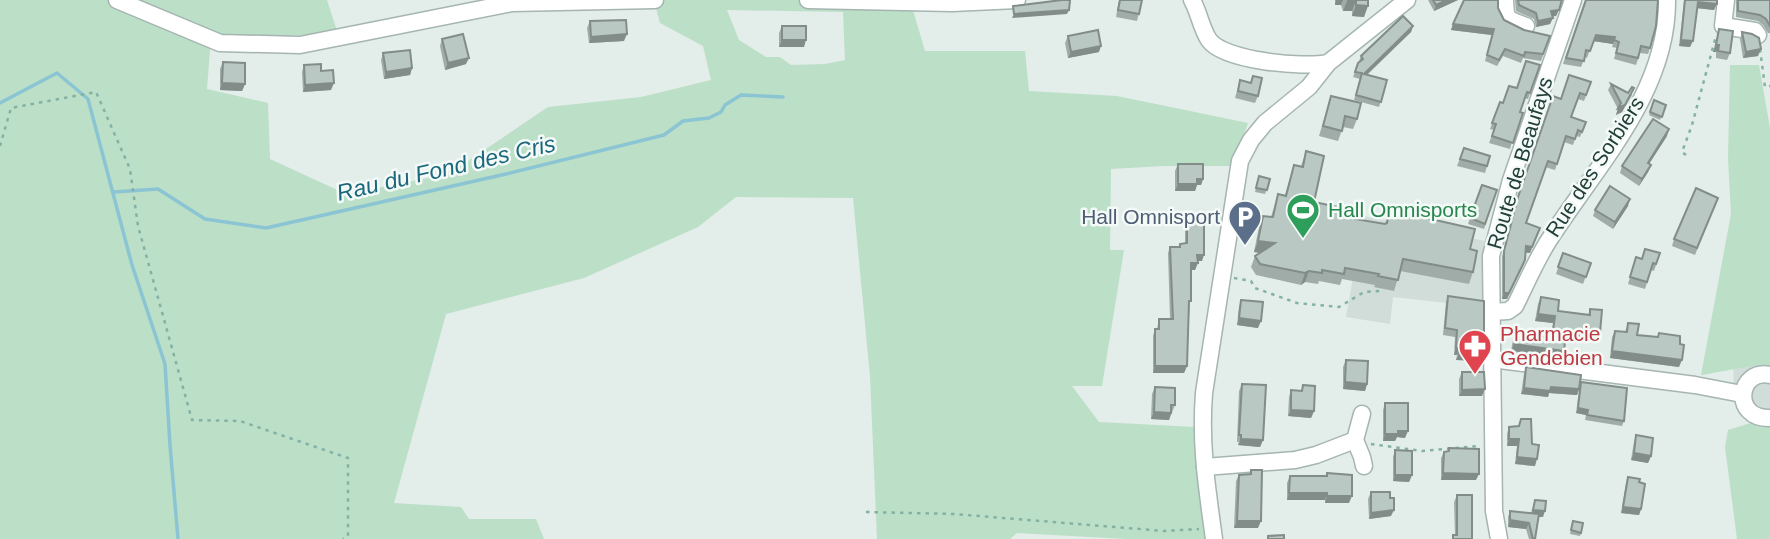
<svg xmlns="http://www.w3.org/2000/svg" width="1770" height="539" font-family="Helvetica,sans-serif">
  <style>
    .built { fill: #d1ddd8 }
    .green { fill: #bcdfc7; fill-rule: evenodd }
    .lines { fill: none; stroke-linecap: round; stroke-linejoin: round }
    .stream { stroke: #8bc5d3; stroke-width: 3.5 }
    .minor-casing { stroke: #a5b5b1; stroke-width: 19 }
    .path { stroke: #83b2a5; stroke-width: 2.5; stroke-dasharray: 3.5 5; stroke-linecap: butt }
    .minor { stroke: #fff; stroke-width: 16 }
    .wall { fill: #9faca7 }
    .shaded-wall { fill: #828c88 }
    .building { fill: #b9c8c2; stroke: #828c88; stroke-width: 2 }
    .labels { text-anchor: middle; stroke-width: 5; stroke-linejoin: round; paint-order: stroke }
    .street-label { font-size: 21px; fill: #223f39; stroke: #f4faf7 }
    .leisure-label { font-size: 21px; fill: #27864d; stroke: #f4faf7; text-anchor: start }
    .service-label { font-size: 21px; fill: #4e5e75; stroke: #f4faf7; text-anchor: end }
    .health-label { font-size: 21px; fill: #be3a42; stroke: #f4faf7; text-anchor: start }
    .water-label { font-size: 23px; font-style: italic; fill: #1b687d; stroke: #f4faf7 }
  </style>
  <rect width="100%" height="100%" fill="#e3ede9"/>
  <!-- built -->
  <g class="built">
    <polygon points="1364,216 1485,241 1483,307 1393,297 1390,324 1346,317"/>
    <polygon points="1770,325 1770,430 1734,403 1733,348"/>
  </g>
  <!-- green -->
  <g class="green">
    <path d="M0,0H327L338,34L211,38L207,89L268,103L270,159L346,194L449,174L548,107L641,97L711,80L703,46L660,23L654,0H910L925,51H1025L1029,91L1117,96L1248,123L1233,166H1163L1111,169L1110,250H1124L1102,386H1072L1099,422L1195,427L1205,539H1126L1017,533L1010,539H877L870,376L853,198L736,197L698,227L584,278L446,314L394,503L461,507L469,519H536L544,539H0ZM727,10L843,12L845,60L825,64L791,65L780,57H766L739,40Z"/>
    <path d="M1730,65H1759L1770,128V366C1760,363 1715,373 1701,375L1731,214L1728,159Z"/>
    <polygon points="1770,417 1770,539 1737,539 1725,447 1728,430"/>
  </g>
  <g class="lines">
    <!-- stream -->
    <g class="stream">
      <polyline points="0,103 57,73 88,99 132,265 165,364 170,445 178,539"/>
      <polyline points="114,192 158,189 205,219 266,228 506,174 664,135 683,121 709,118 721,112 725,105 741,95 783,97"/>
    </g>
    <defs>
      <g id="minor">
        <polyline points="117,0 220,43 300,45 512,3 655,0"/>
        <polyline points="808,0 952,3 1017,0"/>
        <path d="M1192,0C1199,12 1201,28 1209,40C1224,61 1303,68 1328,63"/>
        <path d="M1505,0C1506,21 1506,18 1526,26"/>
        <polyline points="1726,0 1723,26 1755,31 1758,35"/>
        <path d="M1491,312L1508,311L1515,306C1526,284 1536,260 1549,240C1596,166 1668,93 1667,0"/>
        <polyline points="1492,359 1695,385 1742,394"/>
        <path d="M1770,375C1738,368 1731,419 1770,418"/>
        <polyline points="1362,414 1355,440 1362,457 1364,466"/>
        <polyline points="1205,467 1295,460 1316,455 1355,440"/>
        <path d="M1214,539C1207,488 1200,445 1204,393L1240,161L1251,140L1265,123L1309,87L1328,63L1407,0"/>
        <polyline points="1499,539 1494,511 1491,256 1511,180 1573,0"/>
      </g>
    </defs>
    <!-- minor casing -->
    <use href="#minor" class="minor-casing"/>
    <!-- path -->
    <g class="path">
      <polyline points="1760,49 1765,87 1770,86"/>
      <polyline points="0,146 11,108 96,92 130,169 138,226 192,420 240,421 348,458 348,536 343,539"/>
      <polyline points="1686,155 1682,152 1692,125 1716,36"/>
      <polyline points="1234,278 1251,281 1255,288 1297,303 1339,307 1364,292 1380,291"/>
      <polyline points="1371,444 1422,451 1479,446"/>
      <polyline points="866,512 954,514 1164,531 1199,529"/>
    </g>
    <!-- minor -->
    <use href="#minor" class="minor"/>
  </g>
  <!-- wall -->
  <g class="wall">
    <polygon points="1119,0 1142,0 1137,21 1116,17"/>
    <polygon points="1335,0 1368,0 1364,17 1352,16 1352,11 1343,11 1341,5 1335,5"/>
    <polygon points="1428,0 1458,0 1434,11"/>
    <polygon points="1515,0 1562,0 1556,16 1552,16 1550,24 1536,27 1534,19 1516,11"/>
    <polygon points="1585,0 1650,48 1648,54 1640,53 1636,65 1614,59 1617,48 1612,47 1613,44 1593,41 1587,58 1585,57 1581,67 1563,64"/>
    <polygon points="1684,0 1717,0 1714,10 1697,8 1690,47 1679,46"/>
    <polygon points="1736,0 1770,0 1770,33 1768,33 1763,25 1758,21 1736,17"/>
    <polygon points="1498,8 1504,20 1524,30 1550,36 1541,61 1523,58 1521,63 1503,56 1497,66 1485,61 1492,35 1451,30 1453,24"/>
    <polygon points="590,21 624,41 589,43 587,28"/>
    <polygon points="782,26 804,47 779,47 779,33"/>
    <polygon points="1413,26 1411,32 1367,75 1387,80 1379,107 1354,100 1360,79 1353,77 1361,56"/>
    <polygon points="1719,29 1730,53 1727,60 1716,58 1716,52 1713,52"/>
    <polygon points="1742,32 1758,56 1743,58 1740,39"/>
    <polygon points="1068,36 1099,52 1068,58 1065,43"/>
    <polygon points="442,39 466,64 445,70 440,46"/>
    <polygon points="383,53 412,68 410,75 384,79 381,60"/>
    <polygon points="223,62 245,84 242,91 220,90 220,69"/>
    <polygon points="304,65 321,71 331,90 303,92 302,72"/>
    <polygon points="1253,76 1258,96 1255,103 1235,98 1240,80 1250,83"/>
    <polygon points="1591,82 1584,101 1578,99 1571,117 1586,122 1580,137 1576,136 1573,145 1564,142 1555,170 1545,167 1526,223 1530,253 1525,252 1525,260 1523,266 1507,299 1502,299 1502,257 1516,203 1553,96 1561,99"/>
    <polygon points="1611,84 1632,95 1622,112 1616,115 1618,109 1608,90"/>
    <polygon points="1509,86 1530,93 1528,99 1524,98 1520,112 1510,149 1489,143 1494,130 1490,129 1500,102 1503,103"/>
    <polygon points="1331,96 1357,119 1353,129 1343,127 1338,141 1319,136"/>
    <polygon points="1654,100 1666,105 1660,120 1649,115"/>
    <polygon points="1667,136 1649,164 1651,165 1648,172 1639,186 1620,173 1622,166"/>
    <polygon points="1464,148 1490,156 1485,173 1457,166"/>
    <polygon points="1306,151 1314,202 1355,219 1385,224 1389,213 1470,249 1473,272 1469,284 1400,271 1394,291 1374,287 1375,285 1342,279 1340,285 1319,281 1318,284 1305,282 1301,285 1256,275 1251,267 1255,256 1260,253 1254,252 1259,227 1263,216 1271,217 1278,194 1285,195 1294,165 1301,166"/>
    <polygon points="1178,164 1203,179 1201,185 1197,185 1195,191 1175,191 1175,171"/>
    <polygon points="1259,176 1270,179 1265,194 1255,192"/>
    <polygon points="1482,185 1497,190 1484,229 1468,224"/>
    <polygon points="1718,198 1695,255 1672,246 1674,239"/>
    <polygon points="1628,206 1613,229 1593,216 1595,210"/>
    <polygon points="1187,222 1202,261 1198,261 1195,270 1191,270 1187,366 1184,373 1153,373 1153,336 1155,329 1157,329 1159,319 1170,319 1168,253 1170,247 1179,247 1180,244 1185,243 1185,229"/>
    <polygon points="1563,253 1591,263 1583,284 1556,274"/>
    <polygon points="1660,253 1654,271 1651,270 1645,289 1628,284 1636,257 1641,259"/>
    <polygon points="1448,296 1484,354 1482,361 1456,360 1457,355 1454,355 1455,337 1443,335 1446,302"/>
    <polygon points="1541,297 1558,311 1588,315 1590,309 1597,340 1588,339 1586,342 1565,339 1564,351 1561,357 1511,351 1513,340 1515,333 1551,338 1553,323 1535,321 1538,304"/>
    <polygon points="1241,300 1258,328 1237,325 1239,307"/>
    <polygon points="1628,323 1637,335 1658,337 1659,333 1679,367 1610,358 1612,337 1615,331 1625,332"/>
    <polygon points="1346,360 1367,384 1365,391 1343,389 1343,367"/>
    <polygon points="1526,367 1580,386 1624,421 1622,426 1585,420 1586,415 1576,413 1579,390 1577,395 1549,393 1548,397 1521,394 1524,374"/>
    <polygon points="1462,372 1482,396 1459,396 1459,379"/>
    <polygon points="1242,384 1263,440 1260,447 1238,445 1239,442 1237,442 1239,391"/>
    <polygon points="1303,385 1314,411 1311,418 1288,416 1289,397 1291,390 1301,391"/>
    <polygon points="1155,387 1175,405 1169,420 1151,419 1152,394"/>
    <polygon points="1385,403 1405,438 1397,437 1395,441 1383,441 1383,410"/>
    <polygon points="1521,419 1532,444 1535,466 1515,464 1517,446 1507,446 1507,434 1509,427 1518,427"/>
    <polygon points="1636,435 1651,456 1648,463 1631,460 1634,442"/>
    <polygon points="1449,448 1476,480 1441,480 1441,458 1444,452 1448,451"/>
    <polygon points="1395,450 1412,475 1409,482 1393,481 1393,457"/>
    <polygon points="1251,470 1258,528 1234,528 1236,481 1239,475 1250,474"/>
    <polygon points="1327,473 1349,503 1325,503 1325,500 1287,500 1287,483 1290,476 1326,476"/>
    <polygon points="1628,477 1639,482 1641,509 1639,515 1621,513 1626,483"/>
    <polygon points="1371,492 1391,516 1369,519 1368,499"/>
    <polygon points="1457,495 1472,539 1452,539 1453,535 1455,535 1454,502"/>
    <polygon points="1535,500 1543,517 1538,517 1535,539 1529,539 1526,529 1508,527 1508,517 1510,511 1531,513"/>
    <polygon points="1573,521 1581,533 1580,536 1570,534"/>
  </g>
  <!-- shaded-wall -->
  <g class="shaded-wall">
    <polygon points="1336,0 1343,0 1341,5 1335,5"/>
    <polygon points="1356,0 1352,11 1343,11 1347,1"/>
    <polygon points="1447,0 1458,0 1434,11 1436,5"/>
    <polygon points="1698,2 1717,4 1714,10 1696,8"/>
    <polygon points="1356,5 1368,6 1364,17 1352,16"/>
    <polygon points="1069,10 1067,14 1012,18 1014,14"/>
    <polygon points="1559,10 1556,16 1549,17 1551,11"/>
    <polygon points="1553,18 1550,24 1536,27 1538,21"/>
    <polygon points="1453,24 1494,29 1492,35 1451,30"/>
    <polygon points="1413,26 1411,32 1362,79 1364,74"/>
    <polygon points="627,34 624,41 589,43 591,37"/>
    <polygon points="1596,35 1615,37 1613,44 1593,41"/>
    <polygon points="782,40 806,40 804,47 779,47"/>
    <polygon points="1681,40 1693,41 1690,47 1679,46"/>
    <polygon points="1716,45 1719,45 1716,52 1713,52"/>
    <polygon points="1101,46 1099,52 1068,58 1071,52"/>
    <polygon points="1761,49 1758,56 1743,58 1746,52"/>
    <polygon points="469,58 466,64 445,70 448,63"/>
    <polygon points="412,68 410,75 384,79 386,72"/>
    <polygon points="222,83 245,84 242,91 220,90"/>
    <polygon points="334,83 331,90 303,92 305,85"/>
    <polygon points="1634,88 1622,112 1616,115 1618,108"/>
    <polygon points="1669,129 1667,136 1645,170 1648,163"/>
    <polygon points="1651,165 1648,172 1639,186 1642,179"/>
    <polygon points="1197,179 1203,179 1201,185 1197,185 1195,191 1175,191 1178,184"/>
    <polygon points="1630,199 1628,206 1613,229 1615,222"/>
    <polygon points="1540,228 1530,253 1523,252 1526,246"/>
    <polygon points="1258,241 1275,243 1271,254 1254,252"/>
    <polygon points="1197,255 1204,255 1202,261 1195,261"/>
    <polygon points="1525,260 1507,299 1502,299 1504,293"/>
    <polygon points="1191,263 1198,263 1195,270 1189,270"/>
    <polygon points="1309,271 1305,282 1301,285 1305,273"/>
    <polygon points="1538,314 1555,316 1553,323 1535,321"/>
    <polygon points="1239,318 1261,321 1258,328 1237,325"/>
    <polygon points="1566,332 1589,332 1600,333 1597,340 1588,339 1586,342 1564,338"/>
    <polygon points="1514,344 1564,351 1561,357 1511,351"/>
    <polygon points="1456,348 1459,348 1457,355 1454,355"/>
    <polygon points="1612,351 1682,360 1679,367 1610,358"/>
    <polygon points="1459,354 1484,354 1482,361 1456,360"/>
    <polygon points="1155,366 1187,366 1184,373 1153,373"/>
    <polygon points="1345,382 1367,384 1365,391 1343,389"/>
    <polygon points="1551,387 1579,389 1577,395 1549,393 1548,397 1521,394 1524,388"/>
    <polygon points="1485,389 1482,396 1459,396 1462,390"/>
    <polygon points="1578,408 1588,410 1586,415 1576,413"/>
    <polygon points="1291,410 1314,411 1311,418 1288,416"/>
    <polygon points="1154,412 1171,413 1169,420 1151,419"/>
    <polygon points="1398,431 1408,431 1405,438 1397,437 1395,441 1383,441 1385,434"/>
    <polygon points="1241,439 1263,440 1260,447 1238,445"/>
    <polygon points="1509,439 1519,439 1517,446 1507,446"/>
    <polygon points="1634,453 1651,456 1648,463 1631,460"/>
    <polygon points="1517,457 1537,459 1535,466 1515,464"/>
    <polygon points="1443,473 1479,474 1476,480 1441,480"/>
    <polygon points="1395,475 1412,475 1409,482 1393,481"/>
    <polygon points="1289,493 1327,493 1325,500 1287,500"/>
    <polygon points="1327,496 1352,496 1349,503 1325,503"/>
    <polygon points="1623,507 1641,509 1639,515 1621,513"/>
    <polygon points="1394,510 1391,516 1369,519 1371,513"/>
    <polygon points="1533,510 1545,511 1543,517 1531,516"/>
    <polygon points="1510,520 1529,523 1526,529 1508,527"/>
    <polygon points="1237,521 1261,521 1258,528 1234,528"/>
  </g>
  <!-- building -->
  <g class="building">
    <polygon points="1062,0 1070,0 1069,10 1014,14 1013,6"/>
    <polygon points="1120,0 1142,0 1139,14 1118,10"/>
    <polygon points="1347,0 1368,0 1368,6 1356,5 1356,0"/>
    <polygon points="1433,0 1447,0 1436,5"/>
    <polygon points="1464,0 1498,0 1498,8 1504,20 1524,30 1550,36 1543,54 1525,52 1524,56 1505,49 1499,60 1487,55 1494,29 1453,24"/>
    <polygon points="1518,0 1562,0 1559,10 1551,11 1553,18 1538,21 1536,13 1519,5"/>
    <polygon points="1586,0 1658,0 1656,26 1650,48 1641,46 1638,58 1616,53 1619,42 1614,40 1615,37 1596,35 1590,51 1586,50 1584,61 1566,58"/>
    <polygon points="1685,0 1717,0 1717,4 1698,2 1693,41 1681,40"/>
    <polygon points="1738,0 1770,0 1770,26 1766,19 1760,15 1738,11"/>
    <polygon points="1403,16 1413,26 1364,74 1387,80 1381,102 1356,95 1362,73 1355,72 1358,63 1363,59 1361,56"/>
    <polygon points="626,20 627,34 591,37 590,21"/>
    <rect x="782" y="26" width="24" height="14"/>
    <polygon points="1719,29 1733,31 1730,53 1718,51 1719,45 1716,45"/>
    <polygon points="1098,30 1101,46 1071,52 1068,36"/>
    <polygon points="1742,32 1752,34 1759,38 1761,49 1746,52"/>
    <polygon points="463,34 469,58 448,63 442,39"/>
    <polygon points="410,50 412,68 386,72 383,53"/>
    <polygon points="1526,61 1540,65 1530,93 1527,92 1520,112 1523,113 1513,143 1492,136 1496,124 1492,123 1500,102 1503,103 1509,86 1517,88"/>
    <polygon points="223,62 245,63 245,84 222,83"/>
    <polygon points="321,64 321,71 333,70 334,83 305,85 304,65"/>
    <polygon points="1569,75 1591,82 1586,95 1580,93 1571,117 1586,122 1582,132 1578,130 1575,139 1566,136 1557,164 1548,161 1526,223 1540,228 1532,247 1526,246 1525,260 1509,293 1504,293 1504,251 1518,197 1553,96 1561,99"/>
    <polygon points="1253,76 1262,78 1258,96 1238,91 1240,80 1251,83"/>
    <polygon points="1611,84 1628,93 1632,87 1634,88 1625,105 1618,108 1621,103"/>
    <polygon points="1331,96 1361,103 1357,119 1345,116 1342,131 1323,126"/>
    <polygon points="1654,100 1666,105 1662,117 1650,112"/>
    <polygon points="1653,119 1669,129 1648,163 1651,165 1642,179 1622,166"/>
    <polygon points="1464,148 1490,156 1487,166 1460,159"/>
    <polygon points="1306,151 1324,156 1314,202 1357,211 1355,219 1385,224 1387,223 1389,213 1409,214 1475,229 1470,249 1477,251 1473,272 1403,259 1398,280 1378,276 1379,274 1345,268 1344,274 1322,270 1322,273 1309,271 1305,273 1260,264 1255,256 1275,243 1258,241 1263,216 1273,217 1278,194 1286,196 1294,165 1303,167"/>
    <polygon points="1178,164 1203,164 1203,179 1197,179 1197,184 1178,184"/>
    <polygon points="1259,176 1270,179 1267,190 1256,188"/>
    <polygon points="1482,185 1497,190 1485,224 1470,218"/>
    <polygon points="1610,186 1630,199 1615,222 1595,210"/>
    <polygon points="1696,188 1718,198 1697,248 1674,239"/>
    <polygon points="1187,222 1204,222 1204,255 1197,255 1198,263 1191,263 1191,301 1189,301 1187,366 1155,366 1155,329 1159,329 1159,319 1173,319 1170,247 1180,247 1180,244 1187,243"/>
    <polygon points="1645,249 1660,253 1656,264 1653,263 1647,282 1630,277 1636,257 1642,259"/>
    <polygon points="1563,253 1591,263 1586,277 1558,267"/>
    <polygon points="1448,296 1484,301 1484,354 1459,354 1459,348 1456,348 1457,330 1445,328"/>
    <polygon points="1541,297 1559,300 1558,311 1590,315 1590,309 1602,310 1600,333 1589,332 1589,335 1566,332 1564,351 1514,344 1515,333 1552,338 1555,316 1538,314"/>
    <polygon points="1241,300 1263,302 1261,321 1239,318"/>
    <polygon points="1628,323 1639,324 1637,335 1658,337 1659,333 1680,336 1680,344 1684,345 1682,360 1612,351 1615,331 1627,332"/>
    <polygon points="1346,360 1368,361 1367,384 1345,382"/>
    <polygon points="1526,367 1581,375 1579,389 1551,387 1550,391 1524,388"/>
    <polygon points="1462,372 1484,372 1485,389 1462,390"/>
    <polygon points="1581,382 1627,388 1624,421 1587,415 1588,410 1578,408"/>
    <polygon points="1242,384 1266,385 1263,440 1241,439 1241,435 1239,435"/>
    <polygon points="1303,385 1315,386 1314,411 1291,410 1291,390 1302,391"/>
    <polygon points="1155,387 1175,388 1175,405 1171,405 1171,413 1154,412"/>
    <polygon points="1385,403 1408,403 1408,431 1398,431 1398,434 1385,434"/>
    <polygon points="1521,419 1531,419 1532,444 1539,445 1537,459 1517,457 1519,439 1509,439 1509,427 1519,426"/>
    <polygon points="1636,435 1653,438 1651,456 1634,453"/>
    <polygon points="1449,448 1479,449 1479,474 1443,473 1444,452 1449,451"/>
    <polygon points="1395,450 1412,451 1412,475 1395,475"/>
    <polygon points="1251,470 1262,470 1261,521 1237,521 1239,475 1251,474"/>
    <polygon points="1327,473 1352,475 1352,496 1327,496 1327,493 1289,493 1290,476 1327,476"/>
    <polygon points="1628,477 1640,479 1639,482 1645,484 1641,509 1623,507"/>
    <polygon points="1371,492 1390,492 1390,498 1394,498 1394,510 1371,513"/>
    <polygon points="1457,495 1472,495 1472,539 1453,539 1453,535 1457,535"/>
    <polygon points="1535,500 1546,501 1545,511 1533,510"/>
    <polygon points="1510,511 1539,514 1535,539 1533,539 1529,523 1510,520"/>
    <polygon points="1573,521 1583,523 1581,533 1571,530"/>
    <polygon points="1284,535 1284,539 1268,539 1268,536"/>
  </g>
  <!-- icons -->
  <defs>
    <symbol id="stadium-pin" viewBox="-11 -11 22 30"><path d="M0 17L-7.5 6A9.5 9.5 0 1 1 7.5 6Z" fill="#2e9e5b" stroke="#f4faf7"/><path d="M0-5a6.5 5 0 1 0 0 10a6.5 5 0 1 0 0-10ZM-3.5-1.8h7v3.6h-7Z" fill="#fff"/></symbol>
    <symbol id="parking-pin" viewBox="-11 -11 22 30"><path d="M0 17L-7.5 6A9.5 9.5 0 1 1 7.5 6Z" fill="#5c6f8a" stroke="#f4faf7"/><path d="M-3.5-5.5H1a3.5 3.5 0 0 1 0 7H-1V5.5H-3.5ZM-1-3.4V-.6H.8a1.4 1.4 0 0 0 0-2.8Z" fill="#fff"/></symbol>
    <symbol id="pharmacy-pin" viewBox="-11 -11 22 30"><path d="M0 17L-7.5 6A9.5 9.5 0 1 1 7.5 6Z" fill="#e0444e" stroke="#f4faf7"/><path d="M-2-6h4v4h4v4h-4v4h-4v-4h-4v-4h4Z" fill="#fff"/></symbol>
  </defs>
  <g fill-rule="evenodd">
    <use href="#stadium-pin" x="1284" y="191" width="38" height="52"/>
    <use href="#parking-pin" x="1226" y="198" width="38" height="52"/>
    <use href="#pharmacy-pin" x="1456" y="327" width="38" height="52"/>
  </g>
  <g class="labels">
    <!-- street labels -->
    <g class="street-label">
      <text transform="translate(1520 163) rotate(-73)" y="7">Route de Beaufays</text>
      <text transform="translate(1595 167) rotate(-57)" y="7">Rue des Sorbiers</text>
    </g>
    <!-- leisure labels -->
    <g class="leisure-label">
      <text x="1328" y="217">Hall Omnisports</text>
    </g>
    <!-- service labels -->
    <g class="service-label">
      <text x="1220" y="224">Hall Omnisport</text>
    </g>
    <!-- health labels -->
    <g class="health-label">
      <text x="1500" y="341">Pharmacie<tspan x="1500" dy="24">Gendebien</tspan></text>
    </g>
    <!-- water labels -->
    <g class="water-label">
      <text transform="translate(446 168) rotate(-13)" y="8">Rau du Fond des Cris</text>
    </g>
  </g>
</svg>
